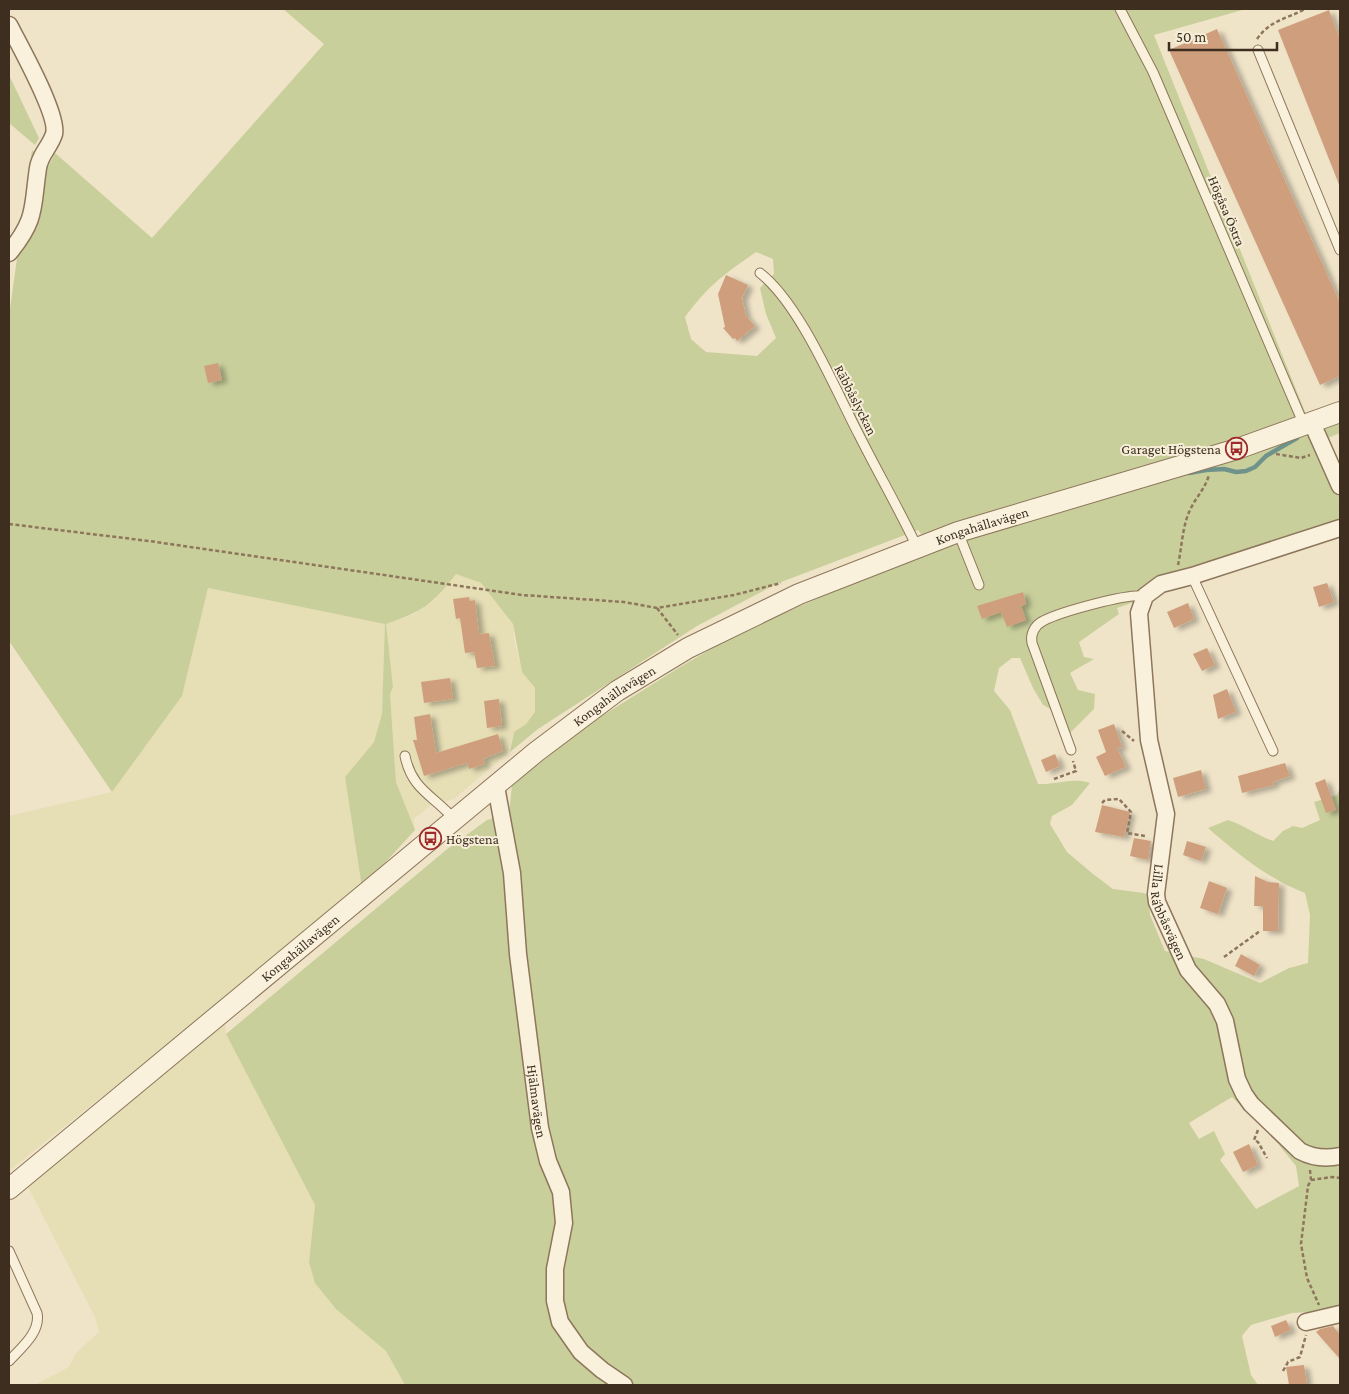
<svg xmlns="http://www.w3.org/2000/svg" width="1349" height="1394" font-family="'Crimson Pro',serif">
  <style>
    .farmland { fill: #e6deb5 }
    .green { fill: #c9cf9b; fill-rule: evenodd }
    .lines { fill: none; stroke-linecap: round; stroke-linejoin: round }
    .stream { stroke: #6f938a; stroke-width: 4.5 }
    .building { fill: #cf9f7d; filter: url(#shadow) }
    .service-casing { stroke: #8d765c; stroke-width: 11 }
    .minor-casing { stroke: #8d765c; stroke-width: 19 }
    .tertiary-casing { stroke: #8d765c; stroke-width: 22 }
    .path { stroke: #8d765c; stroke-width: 2.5; stroke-dasharray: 4 2.5; stroke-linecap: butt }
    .service { stroke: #faf1dc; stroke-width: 9 }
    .minor { stroke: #faf1dc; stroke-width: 16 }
    .tertiary { stroke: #faf1dc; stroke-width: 20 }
    .labels { text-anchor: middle; stroke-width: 4; stroke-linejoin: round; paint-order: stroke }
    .street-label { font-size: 14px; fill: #3d2e20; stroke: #f7eed8 }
    .poi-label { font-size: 14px; fill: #3d2e20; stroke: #f7eed8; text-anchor: end }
  </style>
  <defs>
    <filter id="shadow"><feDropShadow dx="5.5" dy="3" stdDeviation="2.5" flood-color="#0004"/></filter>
  </defs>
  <rect width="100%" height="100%" fill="#f0e4c8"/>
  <!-- farmland -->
  <g class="farmland">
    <polygon points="456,574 481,583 513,624 514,639 522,672 535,688 535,712 526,724 514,732 509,752 454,799 431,805 414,819 415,830 396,782 390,694 393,687 386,632 382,714 374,742 345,777 362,888 9,1171 9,816 112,792 182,696 208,588 386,624 414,614 435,600"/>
    <polygon points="225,1022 226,1034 315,1205 309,1262 386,1351 405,1385 34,1385 69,1367 76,1353 99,1332 95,1317 28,1187"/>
  </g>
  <!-- green -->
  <g class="green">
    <path d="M283,9H1246L1154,35L1340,499V536H1331L1117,608L1119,614L1079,642L1084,657L1094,659L1070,673L1078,690L1095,694L1094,709L1068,735L1052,710L1043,705L1033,688L1020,658H1012L999,668L994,691L1010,710L1038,784C1057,785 1072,777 1090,783L1072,805L1052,816L1050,824L1067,852L1093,874L1113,889L1144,893L1148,895L1150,915L1165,951L1204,959L1260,983L1289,968L1308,963L1310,915L1305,893C1270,880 1236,853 1208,828L1228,820C1245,826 1257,835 1273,841L1283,831L1293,826L1302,828L1320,820L1314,802L1337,795L1340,788V1310L1292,1313L1251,1325L1242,1336L1251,1375L1258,1385H405L386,1351L336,1309L315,1283L309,1262L315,1205L226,1034L446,850L487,820L509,814L512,785L589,724L680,667L742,631L840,589L934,552L918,530L776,584L697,626L538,729L510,752L514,732L526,724L535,712V688L522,672L513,624L481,583L456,574C431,606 423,611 386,624L393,687L390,694L396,782L415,830L362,888L345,777L374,742L382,714L385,624L208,588L182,696L112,792L9,641V316L32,150L48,167L55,153L152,238L324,44ZM756,252L773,259L774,274L760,288L766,314L776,338L757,356L706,352L691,339L685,317C709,285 723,275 756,252ZM1232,1097L1275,1140L1296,1166L1299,1186L1256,1209L1220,1160L1225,1154L1214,1131L1199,1139L1189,1123Z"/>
    <polygon points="9,75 39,138 35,145 9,123"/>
    <path d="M1340,419V433L1323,440C1322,427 1329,424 1340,419Z"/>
  </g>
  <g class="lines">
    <!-- stream -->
    <polyline class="stream" points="1189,473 1206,470 1224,469 1236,472 1246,471 1255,467 1266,456 1297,438"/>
  </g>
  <!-- building -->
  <g class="building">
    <polygon points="1329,10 1340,39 1340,187 1278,30"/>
    <polygon points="1217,29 1340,303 1340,376 1320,385 1169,50"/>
    <polygon points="726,275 748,285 742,298 746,316 755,326 737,341 735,338 733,339 723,328 725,327 718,294"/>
    <polygon points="218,363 222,380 208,383 204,366"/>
    <polygon points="1327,583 1334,602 1319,607 1313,587"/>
    <polygon points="1023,592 1026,604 1021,606 1026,620 1007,627 1001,612 982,619 977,606"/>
    <polygon points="469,597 470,601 475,600 479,634 489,633 495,666 477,668 474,652 465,653 460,618 456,619 453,599"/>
    <polygon points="1188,603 1194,619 1174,628 1167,612"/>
    <polygon points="1207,648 1215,665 1202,671 1193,654"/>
    <polygon points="450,678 453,699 424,703 421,682"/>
    <polygon points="1227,689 1236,712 1218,719 1213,695"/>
    <polygon points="499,699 502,726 487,728 484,701"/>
    <polygon points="430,714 436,753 498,734 503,751 483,759 485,764 469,769 467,763 424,776 413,740 417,740 414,717"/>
    <polygon points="1114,724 1122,747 1117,748 1126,767 1105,776 1096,757 1106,752 1098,730"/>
    <polygon points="1055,754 1060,766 1046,772 1041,760"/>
    <polygon points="1285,763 1290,776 1273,782 1274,785 1242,793 1238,776"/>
    <polygon points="1201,770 1206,789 1178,797 1173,778"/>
    <polygon points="1325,779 1336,810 1326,813 1315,783"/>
    <polygon points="1102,805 1130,812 1124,837 1095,832"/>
    <polygon points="1134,838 1151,841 1148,860 1130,856"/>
    <polygon points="1187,841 1206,847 1201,861 1183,855"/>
    <polygon points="1255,876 1268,882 1279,883 1278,931 1263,931 1263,906 1254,906"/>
    <polygon points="1209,881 1227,888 1218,914 1200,908"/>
    <polygon points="1241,954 1260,965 1254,976 1235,966"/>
    <polygon points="1249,1144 1258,1165 1243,1172 1233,1152"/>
    <polygon points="1286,1320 1291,1330 1275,1337 1271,1326"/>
    <polygon points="1333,1326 1340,1335 1340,1359 1316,1332 1320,1329"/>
    <polygon points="1304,1365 1307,1385 1289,1385 1286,1367"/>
  </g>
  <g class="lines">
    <defs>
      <g id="service">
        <polyline points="1120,9 1153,72 1304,425"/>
        <polyline points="1258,50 1340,250"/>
        <path d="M760,273C800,304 835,389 859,435C878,473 899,509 917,547"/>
        <polyline points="958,532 979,585"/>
        <polyline points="1192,576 1273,751"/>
        <path d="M1071,750L1032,643C1030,634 1035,625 1043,621C1060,612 1128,593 1145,596"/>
        <path d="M405,756C412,790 433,795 454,819"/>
        <path d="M9,1251L37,1313C41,1332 21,1348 9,1361"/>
      </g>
      <g id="minor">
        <path d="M9,25C19,44 59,116 54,134C50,147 40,154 38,168C32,208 37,219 9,253"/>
        <polyline points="1312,423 1340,486"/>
        <path id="s1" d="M1340,528L1192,576L1161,584L1145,596L1139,613L1149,740L1166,814L1156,894L1157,902L1188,970L1217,1004L1225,1021L1237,1079L1244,1094L1251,1104L1300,1151C1313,1158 1326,1159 1340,1156"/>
        <path id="s2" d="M492,787L497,792L512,873L518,954L540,1128L548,1161L561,1192L564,1223L555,1269V1301L560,1322L581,1352L602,1370L624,1385"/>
        <polyline points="1306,1322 1340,1314"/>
      </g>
      <g id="tertiary">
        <path id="s3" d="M9,1189L536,752L617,691L688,648L799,594L958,532L1237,449L1340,412"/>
      </g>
    </defs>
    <!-- service casing -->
    <use href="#service" class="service-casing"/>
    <!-- minor casing -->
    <use href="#minor" class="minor-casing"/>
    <!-- tertiary casing -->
    <use href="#tertiary" class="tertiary-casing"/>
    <!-- path -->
    <g class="path">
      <path d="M1257,39C1270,20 1287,19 1305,9"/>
      <polyline points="1276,454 1301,458 1310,455"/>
      <polyline points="9,524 149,541 522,595 624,602 657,608 734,595 781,583"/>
      <path d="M1178,565C1182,547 1182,527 1190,510C1196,497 1205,489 1209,475"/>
      <polyline points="657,608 678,635"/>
      <polyline points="1122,731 1134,741"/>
      <polyline points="1054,779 1076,771 1073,761"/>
      <polyline points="1102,803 1105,800 1119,799 1131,812 1127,833 1145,836"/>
      <polyline points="1224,957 1260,931"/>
      <polyline points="1258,1130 1254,1140 1258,1142 1267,1158"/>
      <polyline points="1310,1170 1311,1180 1308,1186 1301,1244 1307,1278 1319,1305"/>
      <polyline points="1311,1180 1332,1177 1340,1178"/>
      <polyline points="1283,1371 1288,1362 1300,1357 1306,1335"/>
    </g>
    <!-- service -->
    <use href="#service" class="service"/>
    <!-- minor -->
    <use href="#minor" class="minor"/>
    <!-- tertiary -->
    <use href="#tertiary" class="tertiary"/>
  </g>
  <!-- icons -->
  <defs>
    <symbol id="bus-ring" viewBox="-11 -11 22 22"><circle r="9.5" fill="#f7eed8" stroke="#9e2a2b" stroke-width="1.5"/><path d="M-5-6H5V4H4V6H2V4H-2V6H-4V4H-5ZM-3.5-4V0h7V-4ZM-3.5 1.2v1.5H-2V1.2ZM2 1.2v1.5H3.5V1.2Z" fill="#9e2a2b"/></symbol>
  </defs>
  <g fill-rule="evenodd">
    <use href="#bus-ring" x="1224" y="436" width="25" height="25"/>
    <use href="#bus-ring" x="418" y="826" width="25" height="25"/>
  </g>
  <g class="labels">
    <!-- street labels -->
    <g class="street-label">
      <text transform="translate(1227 211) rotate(67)" y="5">Högåsa Östra</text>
      <text transform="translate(856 400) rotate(63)" y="5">Räbbåslyckan</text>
      <text dy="5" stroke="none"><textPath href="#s3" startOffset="1188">Kongahällavägen</textPath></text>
      <text dy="5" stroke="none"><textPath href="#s3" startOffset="781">Kongahällavägen</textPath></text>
      <text dy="5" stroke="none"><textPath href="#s1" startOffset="530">Lilla Räbbåsvägen</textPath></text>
      <text dy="5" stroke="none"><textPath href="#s3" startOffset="378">Kongahällavägen</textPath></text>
      <text dy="5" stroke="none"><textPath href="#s2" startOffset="319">Hjälmavägen</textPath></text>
    </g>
    <!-- poi labels -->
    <g class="poi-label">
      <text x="1221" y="454">Garaget Högstena</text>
      <text x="446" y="844" text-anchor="start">Högstena</text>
    </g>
  </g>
  <!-- border -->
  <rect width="1349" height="1394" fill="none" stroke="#3d2e20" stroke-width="20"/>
  <!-- scale -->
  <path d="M1169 42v8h108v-8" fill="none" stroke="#3d2e20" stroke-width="2.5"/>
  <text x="1176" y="42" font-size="15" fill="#3d2e20" stroke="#f7eed8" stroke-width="4" paint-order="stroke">50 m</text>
</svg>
